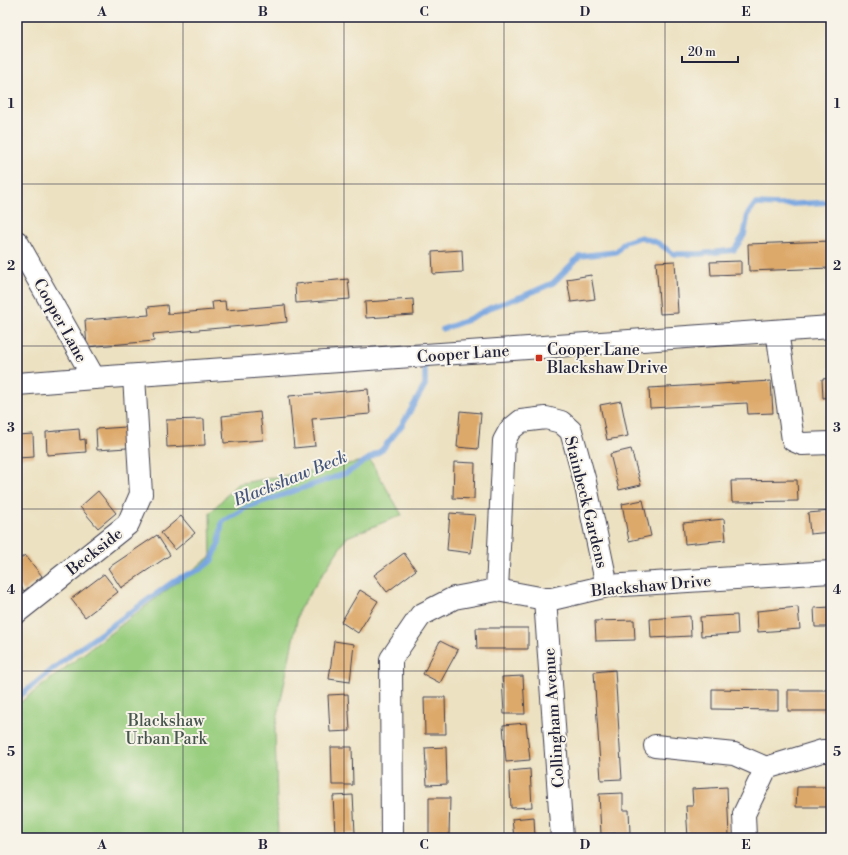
<svg xmlns="http://www.w3.org/2000/svg" width="848" height="855" font-family="'Libre Bodoni',serif">
  <style>
    .green { fill: #99ce7f; stroke: #5e785d }
    .lines { fill: none; stroke-linecap: round; stroke-linejoin: round }
    .stream { stroke: #77a5e0; stroke-width: 5.5 }
    .building { fill: #dda96a }
    .minor-casing { stroke: #403f4f; stroke-width: 24 }
    .major-casing { stroke: #403f4f; stroke-width: 24 }
    .minor { stroke: #fff; stroke-width: 22 }
    .major { stroke: #fff; stroke-width: 22 }
    .grid { fill: none; stroke: #22223b; stroke-width: 1; stroke-opacity: 0.55 }
    .poi-dot { fill: #c8321e; stroke: #f7f3e8; stroke-width: 1.5 }
    .labels { text-anchor: middle; stroke-width: 4; stroke-linejoin: round; paint-order: stroke }
    .street-label { font-size: 16px; fill: #22223b; stroke: #f7f3e8 }
    .poi-label { font-size: 16px; fill: #22223b; stroke: #f7f3e8; text-anchor: start }
    .park-label { font-size: 16px; fill: #46564f; stroke: #f7f3e8 }
    .water-label { font-size: 17px; font-style: italic; fill: #44567d; stroke: #f7f3e8 }
    .neatline { fill: none; stroke: #22223b; stroke-width: 1.5 }
    .grid-label { font-size: 13px; text-anchor: middle; font-weight: bold; fill: #22223b }
  </style>
  <rect width="100%" height="100%" fill="#f7f3e8"/>
  <filter id="ink" filterUnits="userSpaceOnUse"><feTurbulence type="fractalNoise" baseFrequency=".025" numOctaves="2"/><feDisplacementMap in="SourceGraphic" scale="8" xChannelSelector="R" yChannelSelector="G"/><feConvolveMatrix kernelMatrix="1 2 1 2 8 2 1 2 1" color-interpolation-filters="sRGB"/></filter>
  <filter id="wash" filterUnits="userSpaceOnUse"><feTurbulence type="fractalNoise" baseFrequency=".012" numOctaves="4" result="noise"/><feDisplacementMap in="SourceGraphic" scale="16" xChannelSelector="R" yChannelSelector="G"/><feGaussianBlur stdDeviation="0.9" result="paint"/><feColorMatrix in="noise" values="0 0 0 0 0 0 0 0 0 0 0 0 0 0 0 0 0 1.4 0 .05"/><feComposite in="paint" operator="in"/></filter>
  <g filter="url(#wash)">
    <rect width="100%" height="100%" fill="#ece1c1"/>
    <!-- green -->
    <polygon class="green" points="370,460 402,515 347,537 299,610 275,730 278,838 17,838 17,705 211,556 210,513 237,484"/>
    <g class="lines">
      <!-- stream -->
      <g class="stream">
        <polyline points="443,329 465,321 492,307 523,296 553,283 580,256 616,252 625,242 641,237 658,243 674,254 700,254 734,250 744,235 748,214 755,204 779,205 831,202"/>
        <polyline points="17,698 72,654 177,579 201,569 212,560 219,543 222,522 247,507 347,473 382,450 402,425 425,385 425,368"/>
      </g>
    </g>
    <g id="blocks">
      <!-- building -->
      <g class="building">
        <polygon points="831,241 831,268 749,271 748,244"/>
        <polygon points="462,250 463,272 433,274 432,252"/>
        <polygon points="675,261 678,313 660,314 656,262"/>
        <polygon points="741,261 741,274 711,275 710,262"/>
        <polygon points="591,275 595,299 571,302 567,279"/>
        <polygon points="348,279 350,299 296,303 295,284"/>
        <polygon points="413,299 414,315 366,318 365,302"/>
        <polygon points="225,301 226,310 285,305 287,322 153,334 154,341 87,347 85,320 149,315 148,307 167,305 168,314 213,310 212,302"/>
        <polygon points="831,378 831,397 823,398 822,379"/>
        <polygon points="771,381 773,413 748,414 747,403 650,408 649,388"/>
        <polygon points="368,389 370,414 312,419 315,446 294,448 289,396"/>
        <polygon points="621,401 628,436 607,440 600,405"/>
        <polygon points="460,411 481,413 478,449 457,447"/>
        <polygon points="260,412 263,440 224,443 222,416"/>
        <polygon points="204,419 205,445 167,447 166,420"/>
        <polygon points="126,427 127,448 97,450 96,429"/>
        <polygon points="79,429 80,440 85,439 86,452 47,455 46,432"/>
        <polygon points="33,434 34,457 17,458 17,435"/>
        <polygon points="631,449 641,485 619,490 610,454"/>
        <polygon points="454,462 475,463 474,499 453,498"/>
        <polygon points="797,480 798,501 732,502 731,481"/>
        <polygon points="98,491 116,513 98,528 80,507"/>
        <polygon points="643,500 651,536 629,541 622,504"/>
        <polygon points="831,511 831,532 810,534 808,513"/>
        <polygon points="450,513 475,515 471,553 447,550"/>
        <polygon points="181,516 195,533 175,550 161,533"/>
        <polygon points="724,519 726,540 685,544 683,523"/>
        <polygon points="157,535 170,555 121,588 108,568"/>
        <polygon points="404,553 416,570 387,592 374,575"/>
        <polygon points="25,555 42,576 24,591 17,582 17,561"/>
        <polygon points="104,574 118,592 85,617 71,599"/>
        <polygon points="360,590 378,601 358,633 341,622"/>
        <polygon points="798,607 800,629 758,632 757,611"/>
        <polygon points="831,607 831,627 815,627 814,608"/>
        <polygon points="737,615 738,634 701,636 700,617"/>
        <polygon points="690,616 691,636 651,638 650,619"/>
        <polygon points="634,620 635,640 596,641 595,621"/>
        <polygon points="476,628 528,628 528,649 477,649"/>
        <polygon points="334,641 354,644 350,682 329,679"/>
        <polygon points="440,641 458,650 440,683 423,674"/>
        <polygon points="615,670 622,779 601,780 594,672"/>
        <polygon points="523,676 525,714 504,714 502,677"/>
        <polygon points="712,689 778,690 778,710 712,709"/>
        <rect x="788" y="690" width="43" height="21"/>
        <polygon points="348,694 350,731 330,732 328,695"/>
        <polygon points="424,697 445,697 446,734 425,734"/>
        <polygon points="526,723 530,760 506,762 503,725"/>
        <polygon points="331,747 352,747 353,785 332,785"/>
        <polygon points="446,747 447,784 427,785 425,748"/>
        <polygon points="530,769 532,807 511,808 509,771"/>
        <polygon points="727,787 729,837 688,838 686,806 693,806 692,789"/>
        <polygon points="797,787 831,787 831,807 796,807"/>
        <polygon points="623,793 623,810 629,810 630,833 601,834 599,794"/>
        <polygon points="353,795 355,833 335,834 333,796"/>
        <polygon points="429,798 450,798 449,835 429,835"/>
        <polygon points="534,817 535,838 514,838 512,819"/>
      </g>
    </g>
  </g>
  <g filter="url(#ink)">
    <use href="#blocks" fill-opacity="0" stroke="#403f4f" stroke-width="1"/>
    <g class="lines">
      <defs>
        <g id="minor">
          <polyline points="17,242 94,378"/>
          <polyline points="777,331 793,440 802,444 831,443"/>
          <polyline points="497,590 504,441 510,430 521,421 546,418 561,422 571,431 585,482 607,586"/>
          <polyline points="545,599 562,838"/>
          <polyline points="17,612 128,524 141,494 134,376"/>
          <polyline points="655,746 734,754 766,768"/>
          <polyline points="392,838 391,659 421,615 454,598 497,590 545,599 552,599 607,586 831,572"/>
          <polyline points="745,838 744,814 766,768 822,751 831,751"/>
        </g>
        <polyline id="major" points="17,384 94,378 831,327"/>
      </defs>
      <!-- minor casing -->
      <use href="#minor" class="minor-casing"/>
      <!-- major casing -->
      <use href="#major" class="major-casing"/>
      <!-- minor -->
      <use href="#minor" class="minor"/>
      <!-- major -->
      <use href="#major" class="major"/>
    </g>
  </g>
  <!-- grid -->
  <path class="grid" d="M183,17V838M344,17V838M504,17V838M665,17V838M17,184H831M17,346H831M17,509H831M17,671H831"/>
  <!-- markers -->
  <rect class="poi-dot" x="535" y="354" width="8" height="8" rx="2"/>
  <g class="labels">
    <!-- street labels -->
    <g class="street-label">
      <text transform="translate(61 320) rotate(61)" y="6">Cooper Lane</text>
      <text transform="translate(463 353) rotate(-4)" y="6">Cooper Lane</text>
      <text transform="translate(587 502) rotate(76)" y="6">Stainbeck Gardens</text>
      <text transform="translate(94 551) rotate(-38)" y="6">Beckside</text>
      <text transform="translate(651 585) rotate(-5)" y="6">Blackshaw Drive</text>
      <text transform="translate(553 718) rotate(-94)" y="6">Collingham Avenue</text>
    </g>
    <!-- poi labels -->
    <g class="poi-label">
      <text x="547" y="355">Cooper Lane<tspan x="547" dy="18">Blackshaw Drive</tspan></text>
    </g>
    <!-- park labels -->
    <g class="park-label">
      <text x="166" y="726">Blackshaw<tspan x="166" dy="18">Urban Park</tspan></text>
    </g>
    <!-- water labels -->
    <g class="water-label">
      <text transform="translate(290 478) rotate(-22)" y="6">Blackshaw Beck</text>
    </g>
  </g>
  <!-- margin -->
  <rect width="848" height="855" fill="none" stroke="#f7f3e8" stroke-width="44"/>
  <!-- scale -->
  <path d="M682 56v6h56v-6" fill="none" stroke="#22223b" stroke-width="2"/>
  <text x="688" y="56" font-size="12" fill="#22223b" stroke="#f7f3e8" stroke-width="3" paint-order="stroke">20 m</text>
  <rect x="22" y="22" width="804" height="811" class="neatline"/>
  <g class="grid-label">
    <text x="102" y="16">A</text>
    <text x="263" y="16">B</text>
    <text x="424" y="16">C</text>
    <text x="585" y="16">D</text>
    <text x="746" y="16">E</text>
    <text x="11" y="108">1</text>
    <text x="837" y="108">1</text>
    <text x="11" y="270">2</text>
    <text x="837" y="270">2</text>
    <text x="11" y="432">3</text>
    <text x="837" y="432">3</text>
    <text x="11" y="594">4</text>
    <text x="837" y="594">4</text>
    <text x="11" y="756">5</text>
    <text x="837" y="756">5</text>
    <text x="102" y="849">A</text>
    <text x="263" y="849">B</text>
    <text x="424" y="849">C</text>
    <text x="585" y="849">D</text>
    <text x="746" y="849">E</text>
  </g>
</svg>
